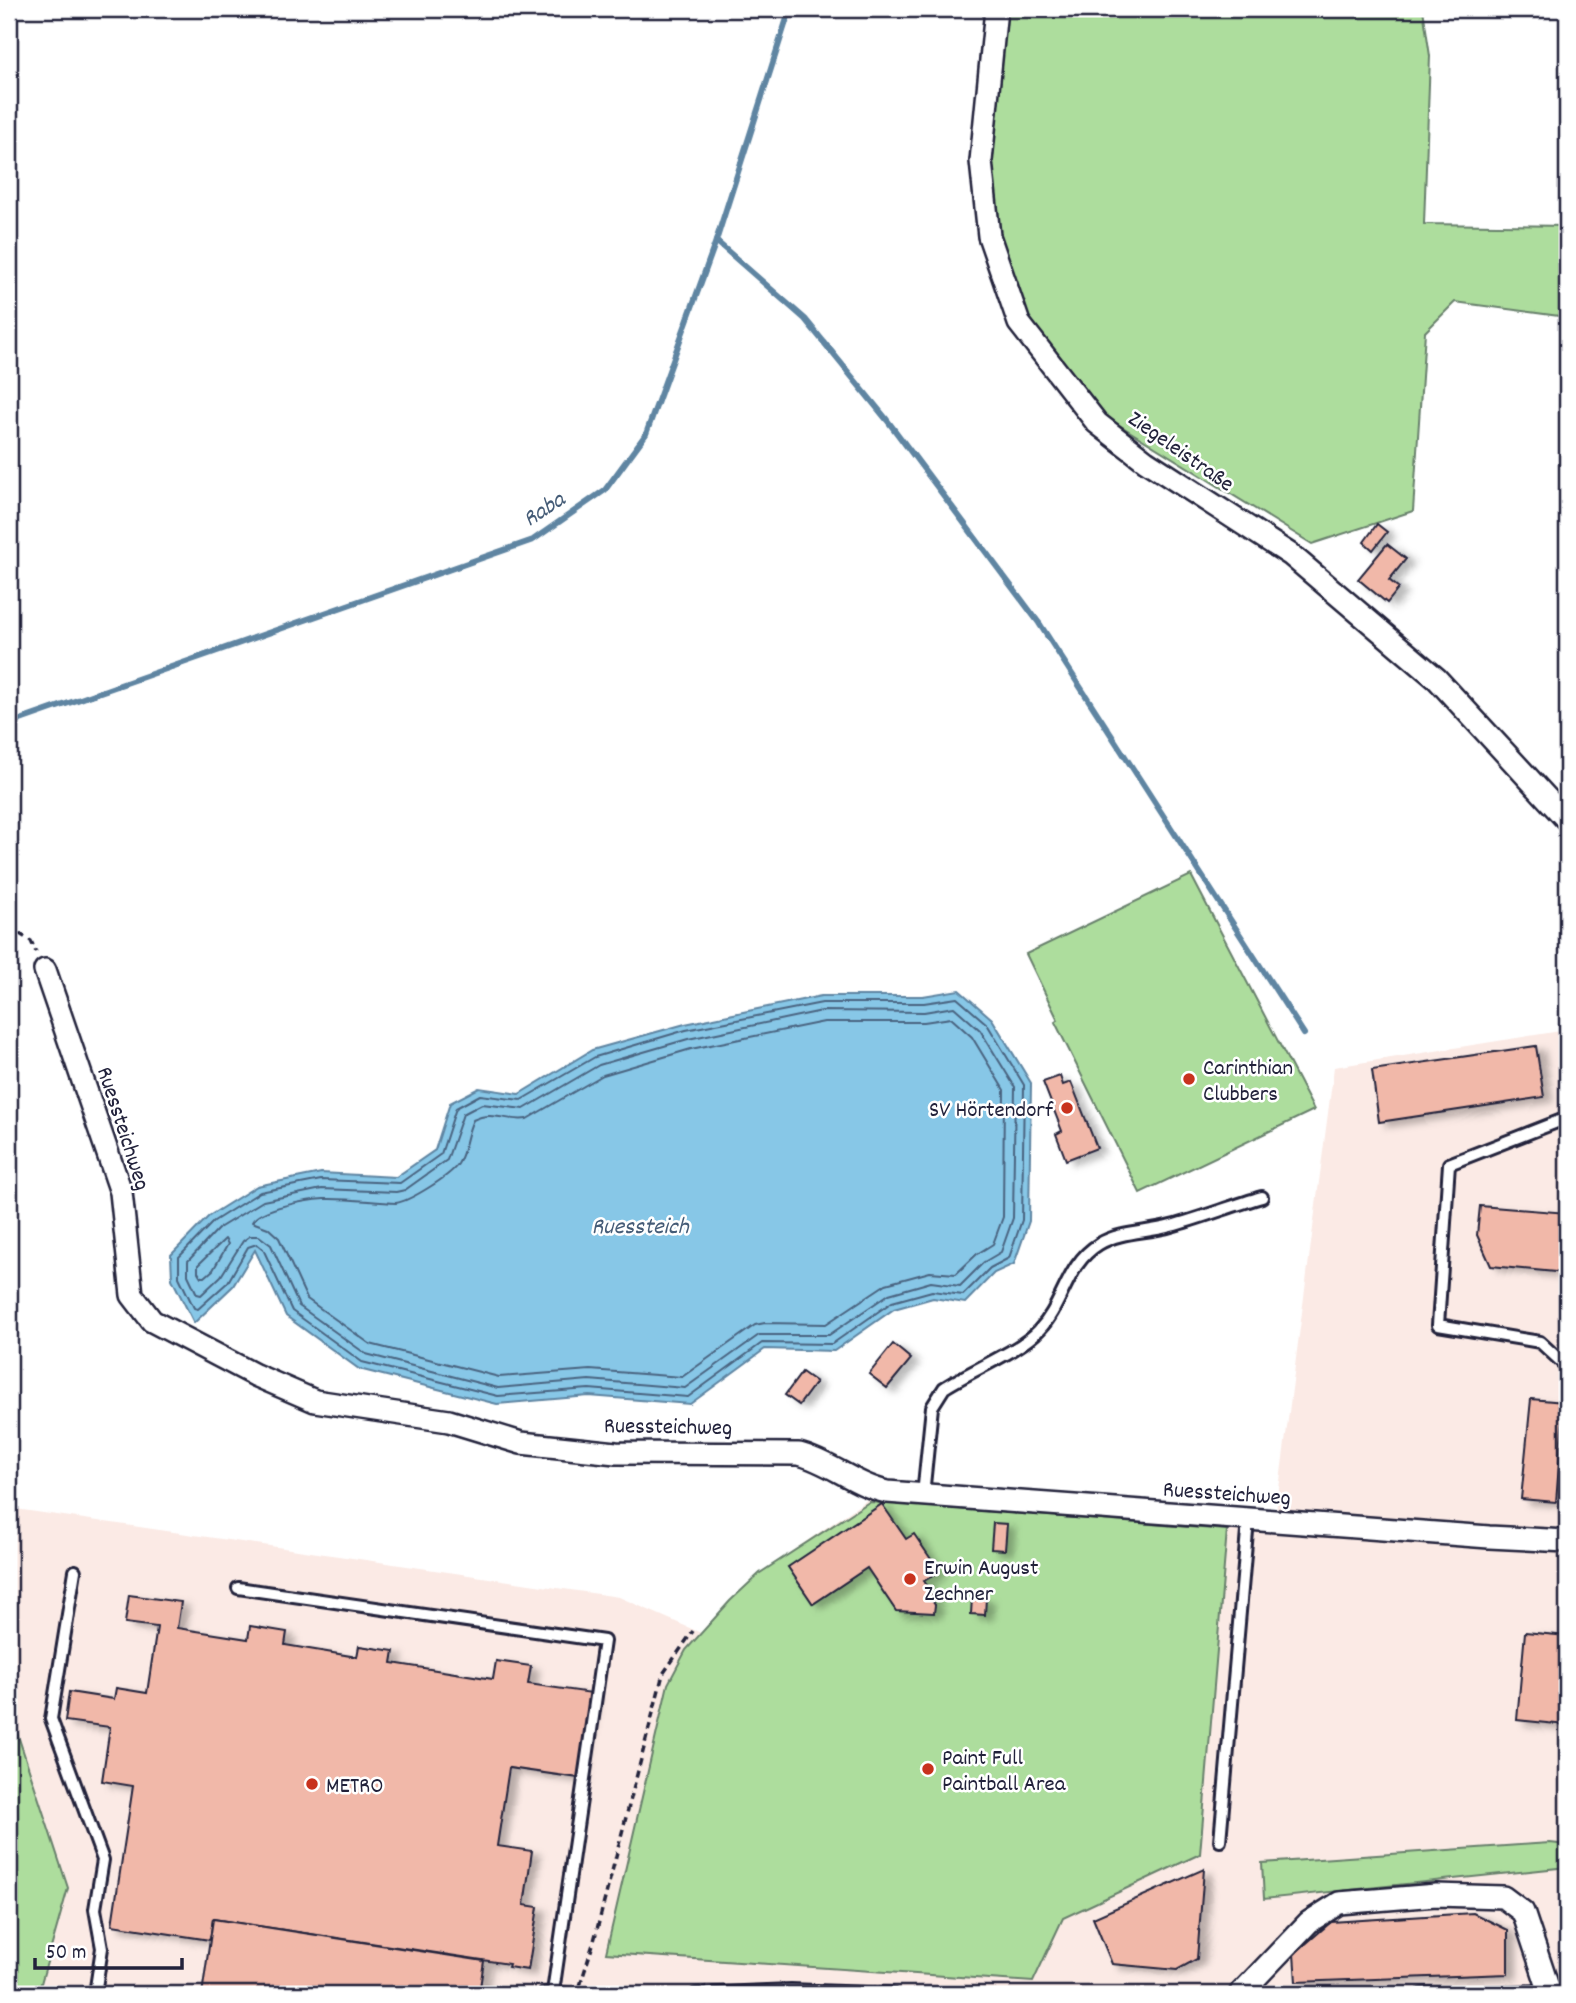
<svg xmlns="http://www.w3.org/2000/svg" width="1576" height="2003" font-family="Dekko,sans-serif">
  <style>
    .built { fill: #fbeae5 }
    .green { fill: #addd9d; stroke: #68806c; stroke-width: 2 }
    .water { fill: #87c7e7; stroke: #5f85a2; stroke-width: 2 }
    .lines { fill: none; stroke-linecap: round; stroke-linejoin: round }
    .shore { stroke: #4a6480; stroke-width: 2 }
    .stream { stroke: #5f85a2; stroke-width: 6 }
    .building { fill: #f1b8a9; stroke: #22223b; stroke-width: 2; filter: url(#shadow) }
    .lane-casing { stroke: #22223b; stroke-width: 16 }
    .street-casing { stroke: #22223b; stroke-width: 26 }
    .path { stroke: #22223b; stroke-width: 3.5; stroke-dasharray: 7 5; stroke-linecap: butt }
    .lane { stroke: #fff; stroke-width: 10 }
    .street { stroke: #fff; stroke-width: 21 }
    .poi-dot { fill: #c8321e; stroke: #fff; stroke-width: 2.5 }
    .labels { text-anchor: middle; stroke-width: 5; stroke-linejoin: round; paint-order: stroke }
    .street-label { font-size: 23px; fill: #22223b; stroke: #fff }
    .poi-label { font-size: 23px; fill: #22223b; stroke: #fff; text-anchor: start }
    .water-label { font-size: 24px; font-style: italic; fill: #455c77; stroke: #fff }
  </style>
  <defs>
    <filter id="shadow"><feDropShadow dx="8" dy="4.5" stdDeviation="3.5" flood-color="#0004"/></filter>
  </defs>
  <rect width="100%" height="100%" fill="#fff"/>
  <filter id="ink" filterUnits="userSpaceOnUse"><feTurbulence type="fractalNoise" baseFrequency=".0143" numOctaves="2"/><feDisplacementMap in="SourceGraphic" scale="14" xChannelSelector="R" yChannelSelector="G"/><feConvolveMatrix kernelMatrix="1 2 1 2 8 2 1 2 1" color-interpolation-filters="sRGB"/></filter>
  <g filter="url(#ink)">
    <!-- built -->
    <polygon class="built" points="1567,1030 1567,1994 38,1994 68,1888 9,1708 9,1508 619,1597 701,1633 730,1601 760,1573 868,1499 1274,1527 1334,1067"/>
    <!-- green -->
    <g class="green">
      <polygon points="1003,9 1423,9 1430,56 1424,224 1567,226 1567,317 1455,302 1425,332 1413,511 1312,544 1108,418 1028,316 1001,244 989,184"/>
      <polygon points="1191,875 1314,1110 1140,1193 1055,1022 1058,1020 1026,954"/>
      <polygon points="869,1502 1227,1530 1200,1854 1063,1918 1033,1982 606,1953 668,1684 686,1650 730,1601 760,1573"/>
      <polygon points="9,1708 68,1888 38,1994 9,1994"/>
      <polygon points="1550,1843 1567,1845 1567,1867 1264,1899 1262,1863"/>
    </g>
    <!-- water -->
    <polygon class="water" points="959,990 992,1019 1031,1083 1029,1221 1014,1264 994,1273 965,1303 933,1298 894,1309 834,1351 765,1349 690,1404 589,1396 497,1404 359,1369 286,1316 255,1250 233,1286 194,1323 172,1279 171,1255 209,1216 257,1186 321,1173 396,1177 435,1150 450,1103 479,1088 519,1094 592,1050 685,1024 821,996 923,996"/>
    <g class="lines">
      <!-- shore -->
      <g class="shore">
        <polygon points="957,998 987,1024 1024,1085 1022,1220 1009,1258 990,1268 963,1295 932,1291 892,1302 832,1344 762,1343 688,1397 589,1389 498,1396 362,1362 292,1311 263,1249 257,1244 248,1247 228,1282 198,1309 194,1308 179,1277 179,1257 214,1221 260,1192 321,1180 400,1183 441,1154 456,1108 480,1095 521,1100 595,1057 686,1030 822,1003 924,1003"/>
        <polygon points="954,1007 980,1030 1015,1087 1013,1218 1001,1252 984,1262 960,1286 931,1282 889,1294 829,1335 759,1335 685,1388 589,1380 498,1388 366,1354 299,1306 271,1245 259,1236 250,1236 243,1241 221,1276 201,1295 197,1294 188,1275 188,1261 219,1228 263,1201 322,1189 396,1192 405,1190 447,1160 463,1114 482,1104 524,1109 599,1065 688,1039 822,1011 924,1012"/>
        <path d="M951,1018L972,1037L1004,1090L1003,1217L993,1244L977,1254L956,1274L930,1272L886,1284L826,1324L765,1323L755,1325L682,1377L590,1370L499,1377L370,1344L307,1299L279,1238L268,1228L252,1222C260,1208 307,1200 324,1199C347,1198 372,1202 396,1203C410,1201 450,1176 458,1164C466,1151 466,1134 473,1120C493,1110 506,1122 527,1119L603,1075L691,1049L824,1022H924Z"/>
        <polygon points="225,1239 228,1244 213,1270 205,1277 201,1277 198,1272 198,1265"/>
      </g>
      <!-- stream -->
      <g class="stream">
        <polyline points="716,241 805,319 887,420 1039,623 1304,1034"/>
        <polyline points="9,724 533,540 605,490 646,434 716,241 790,9"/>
      </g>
    </g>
    <!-- building -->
    <g class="building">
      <polygon points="1377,524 1387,532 1373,550 1364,542"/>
      <polygon points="1387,544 1406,559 1389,580 1399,588 1387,603 1358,579"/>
      <polygon points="1536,1046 1544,1097 1379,1122 1372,1070"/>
      <polygon points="1060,1076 1063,1085 1071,1082 1097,1148 1066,1160 1056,1134 1062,1131 1043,1082"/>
      <polygon points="1480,1206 1567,1213 1567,1206 1567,1333 1566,1273 1491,1266 1477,1235"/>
      <polygon points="893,1344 911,1359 887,1388 869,1374"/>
      <polygon points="802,1372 816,1382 799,1405 785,1395"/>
      <polygon points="1531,1399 1564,1402 1556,1502 1521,1499"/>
      <polygon points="882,1504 906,1539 914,1534 937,1568 933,1570 936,1574 924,1581 933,1595 930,1597 935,1605 934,1613 896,1611 867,1568 813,1604 788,1567"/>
      <polygon points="993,1523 1007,1524 1005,1550 991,1549"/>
      <polygon points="129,1595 181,1602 177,1628 248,1639 250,1626 287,1632 285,1645 357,1657 359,1646 394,1651 392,1663 493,1679 496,1661 531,1666 528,1684 592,1693 579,1778 509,1768 497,1846 532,1851 524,1905 538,1907 528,1970 508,1967 509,1964 213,1919 210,1940 112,1925 133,1786 102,1781 110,1727 65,1721 69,1692 114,1699 116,1688 147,1693 157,1627 125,1623"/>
      <polygon points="972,1597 986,1598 985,1615 971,1614"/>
      <polygon points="1525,1632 1567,1636 1566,1725 1517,1720"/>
      <polygon points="1204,1869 1197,1959 1177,1970 1112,1964 1093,1918"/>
      <polygon points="1473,1913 1508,1930 1508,1974 1296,1982 1294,1954 1331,1922"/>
      <polygon points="213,1919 484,1961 479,1994 202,1994"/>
    </g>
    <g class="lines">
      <defs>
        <g id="lane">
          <polyline points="1567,1118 1449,1164 1438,1325 1540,1342 1567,1367"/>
          <path d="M923,1495L932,1407L944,1388C970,1371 1020,1351 1039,1330C1064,1304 1066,1264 1099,1244C1121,1231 1147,1233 1171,1226C1201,1218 1231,1206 1262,1197"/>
          <polyline points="75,1571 51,1719 103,1860 95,1909 102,1948 95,1994"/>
          <polyline points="238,1588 604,1641 553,1992"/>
          <polyline points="1220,1841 1248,1520"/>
          <polyline points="544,1994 553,1992 568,1994"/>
          <polyline points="696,1994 791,1990 892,1994"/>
          <polyline points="1422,1994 1549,1991"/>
        </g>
        <g id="street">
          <polyline points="996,9 981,161 989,236 1019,323 1097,423 1146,461 1291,555 1437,679 1567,820"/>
          <path d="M45,970L121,1192L132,1295L152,1321L255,1375L315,1401L449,1421L521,1443L616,1453L799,1454C830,1462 855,1485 887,1492L1489,1537L1567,1541"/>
          <polyline points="1240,1994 1309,1922 1339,1903 1436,1895 1503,1897 1523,1912 1549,1990 1555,1994"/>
        </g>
      </defs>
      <!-- lane casing -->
      <use href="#lane" class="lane-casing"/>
      <!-- street casing -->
      <use href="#street" class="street-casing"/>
      <!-- path -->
      <g class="path">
        <polyline points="9,927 31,941 36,952"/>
        <polyline points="580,1986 594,1941 663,1674 693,1631"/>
      </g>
      <!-- lane -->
      <use href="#lane" class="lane"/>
      <!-- street -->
      <use href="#street" class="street"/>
    </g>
  </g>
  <!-- markers -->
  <g class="poi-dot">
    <circle cx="1189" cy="1079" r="7"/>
    <circle cx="1067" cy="1108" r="7"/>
    <circle cx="910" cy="1579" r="7"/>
    <circle cx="928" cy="1769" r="7"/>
    <circle cx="312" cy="1784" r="7"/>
  </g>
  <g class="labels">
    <!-- street labels -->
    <g class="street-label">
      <text transform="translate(1182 450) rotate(35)" y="8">Ziegeleistraße</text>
      <text transform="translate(125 1128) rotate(72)" y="8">Ruessteichweg</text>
      <text transform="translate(668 1425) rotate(1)" y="8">Ruessteichweg</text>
      <text transform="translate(1227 1492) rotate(4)" y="8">Ruessteichweg</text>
    </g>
    <!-- poi labels -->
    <g class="poi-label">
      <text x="1203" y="1074">Carinthian<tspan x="1203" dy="26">Clubbers</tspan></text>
      <text x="1053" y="1116" text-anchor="end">SV Hörtendorf</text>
      <text x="924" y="1574">Erwin August<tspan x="924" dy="26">Zechner</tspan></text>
      <text x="942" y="1764">Paint Full<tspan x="942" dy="26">Paintball Area</tspan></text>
      <text x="326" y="1792">METRO</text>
    </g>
    <!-- water labels -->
    <g class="water-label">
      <text transform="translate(543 508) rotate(-33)" y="8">Raba</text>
      <text x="640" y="1233">Ruessteich</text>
    </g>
  </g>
  <!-- margin -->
  <rect width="1576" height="2003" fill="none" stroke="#fff" stroke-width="35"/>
  <rect x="18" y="18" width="1541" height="1968" fill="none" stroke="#22223b" stroke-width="2.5" filter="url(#ink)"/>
  <!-- scale -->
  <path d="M35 1958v10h147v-10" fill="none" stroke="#22223b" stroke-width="3.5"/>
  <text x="46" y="1958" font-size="21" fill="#22223b" stroke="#ffffff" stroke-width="5" paint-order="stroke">50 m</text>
</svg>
